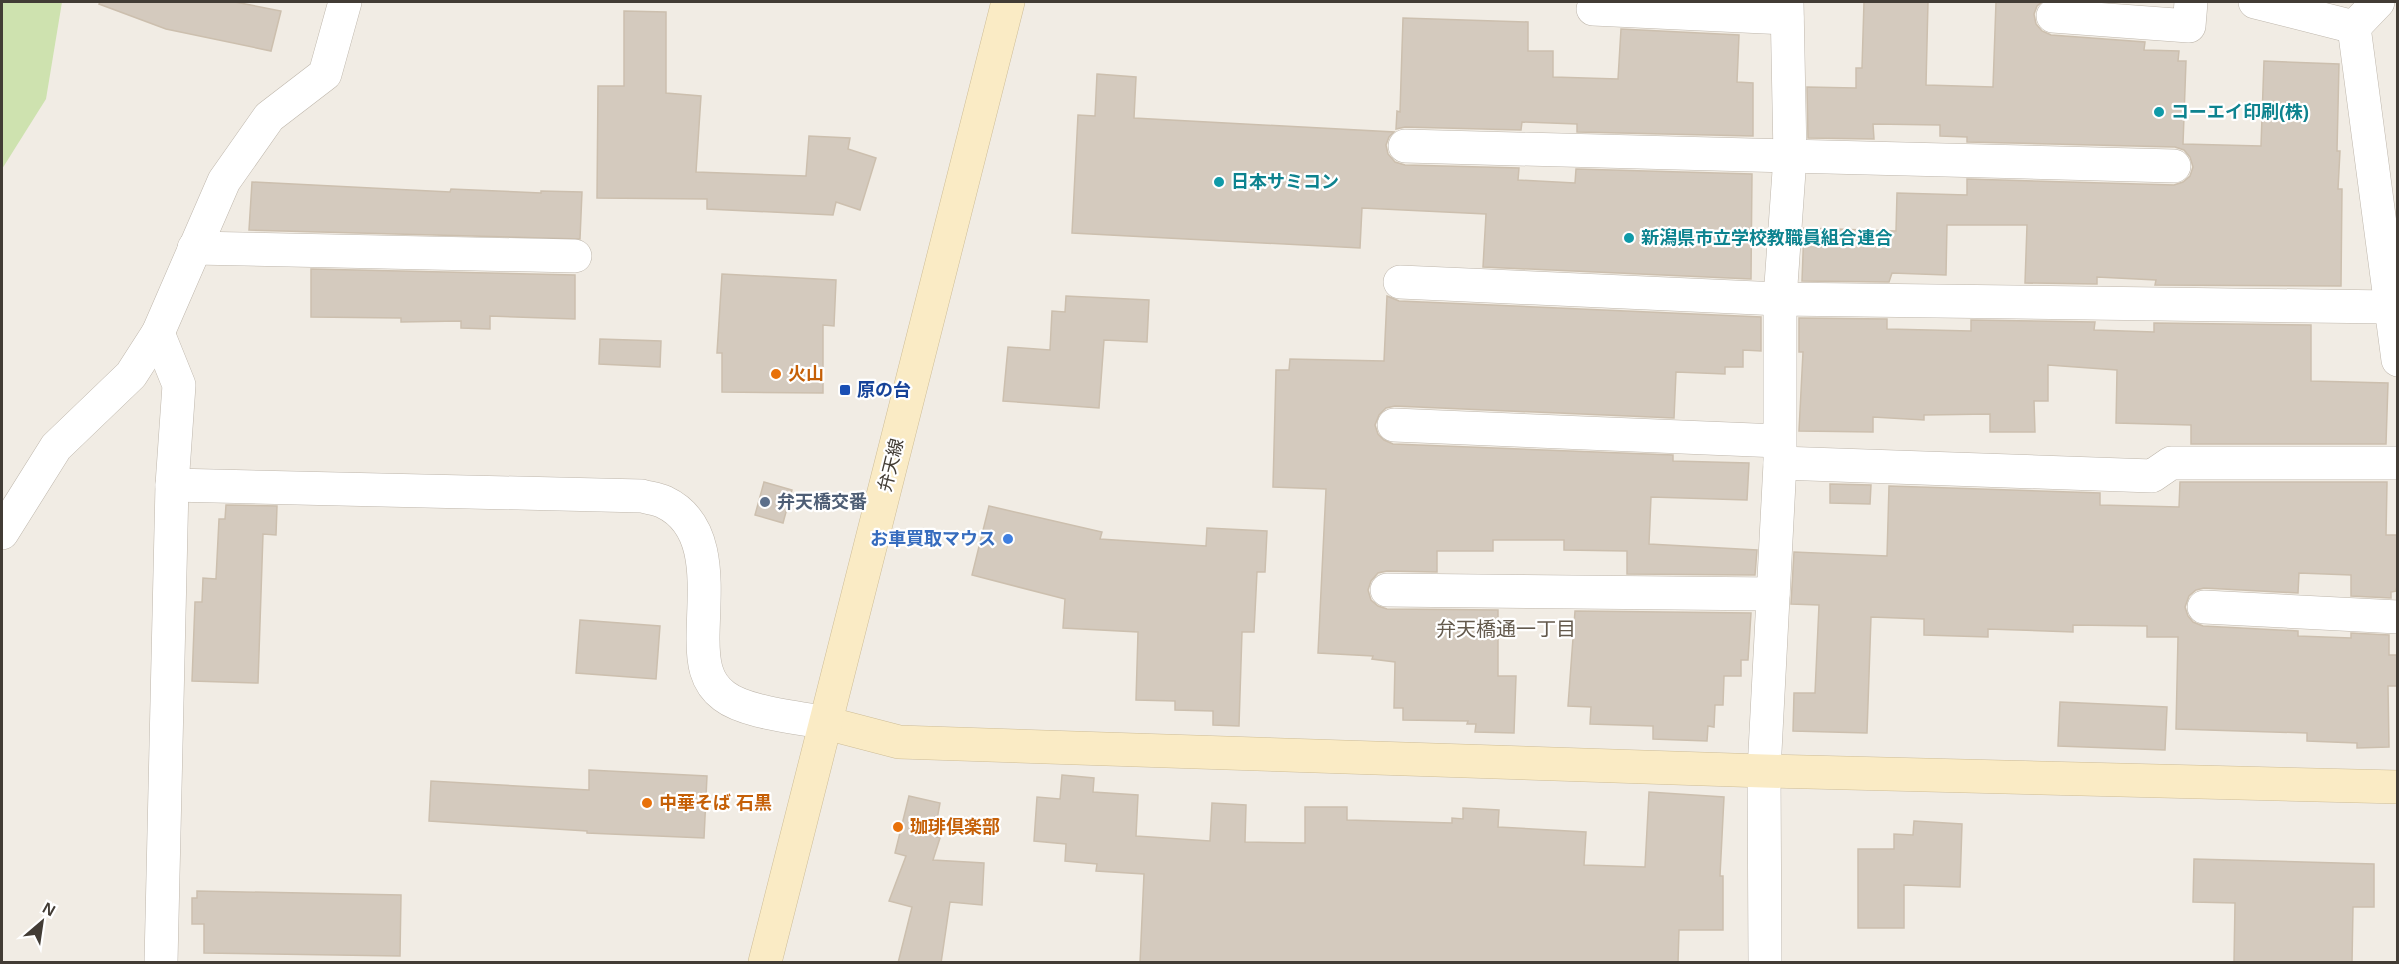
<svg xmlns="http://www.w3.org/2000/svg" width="2399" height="964" font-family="Arial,'Noto Sans JP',sans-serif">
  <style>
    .green { fill: #cee2af }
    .building { fill: #d4cabe; stroke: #ccbfae; stroke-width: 1.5 }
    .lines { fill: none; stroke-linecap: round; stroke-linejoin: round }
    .street-casing { stroke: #beb6ab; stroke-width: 34 }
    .secondary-casing { stroke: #cebd97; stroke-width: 34 }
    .street { stroke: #fff; stroke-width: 33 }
    .secondary { stroke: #faebc5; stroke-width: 33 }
    .culture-dot { fill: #0f9aa8; stroke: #fff; stroke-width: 2 }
    .food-dot { fill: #e8710a; stroke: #fff; stroke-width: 2 }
    .transit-dot { fill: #1a4fb4; stroke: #fff; stroke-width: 2 }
    .service-dot { fill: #5c6f8a; stroke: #fff; stroke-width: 2 }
    .shop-dot { fill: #3f7fe0; stroke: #fff; stroke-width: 2 }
    .labels { text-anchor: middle; stroke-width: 4.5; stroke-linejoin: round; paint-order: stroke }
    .culture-label { font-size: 18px; font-weight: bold; fill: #0d838f; stroke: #fff; text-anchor: start }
    .food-label { font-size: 18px; font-weight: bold; fill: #c56008; stroke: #fff; text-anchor: start }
    .transit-label { font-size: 18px; font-weight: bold; fill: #164399; stroke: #fff; text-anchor: start }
    .street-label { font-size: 18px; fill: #423c35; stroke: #fff }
    .service-label { font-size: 18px; font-weight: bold; fill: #4e5e75; stroke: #fff; text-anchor: start }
    .shop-label { font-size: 18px; font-weight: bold; fill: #366cbe; stroke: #fff; text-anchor: end }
    .neighbourhood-label { font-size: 20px; fill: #645a4d; stroke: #fff }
  </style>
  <rect width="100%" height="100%" fill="#f1ece4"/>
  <!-- green -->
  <polygon class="green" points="2,2 62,2 46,99 2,169"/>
  <!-- building -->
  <g class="building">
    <polygon points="100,2 235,2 281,11 271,51 166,29 99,4"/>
    <polygon points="1864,2 1928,2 1926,85 1993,87 1996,2 2042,2 2037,6 2034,14 2036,24 2042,31 2051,35 2145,42 2144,50 2179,51 2178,61 2186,61 2183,144 2261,146 2264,61 2339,64 2337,151 2340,151 2338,189 2342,189 2341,286 2155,285 2156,280 2097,277 2097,284 2025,283 2027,225 1947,225 1946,275 1892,273 1889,282 1802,281 1804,228 1896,231 1897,193 1967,195 1967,179 2174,185 2183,182 2190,176 2193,167 2190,157 2184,150 2175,147 1967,142 1967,137 1940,136 1940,125 1873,124 1874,139 1808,138 1807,87 1856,88 1856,68 1862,68"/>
    <polygon points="624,11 666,12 666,93 701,96 696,172 806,176 809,136 850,138 848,149 876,158 860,210 836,202 833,215 707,209 707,199 597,198 598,86 624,86"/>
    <polygon points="1403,18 1528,22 1528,51 1553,51 1553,77 1618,79 1621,29 1739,35 1737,82 1753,83 1753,136 1577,132 1577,124 1522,122 1521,130 1405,127 1396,129 1397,111 1400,112"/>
    <polygon points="1097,74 1136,77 1134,118 1394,132 1389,137 1386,145 1388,154 1395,162 1405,165 1519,168 1518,180 1575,183 1576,169 1752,174 1751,279 1483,267 1486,214 1362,208 1360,248 1072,233 1078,115 1095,116"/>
    <polygon points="252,182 450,192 451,189 541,193 541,191 582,192 580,239 249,230"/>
    <polygon points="311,269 575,275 575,319 490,316 490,329 461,328 461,321 401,322 401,318 311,317"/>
    <polygon points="722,274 836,280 834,326 823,325 823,393 722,392 722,353 717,353"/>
    <polygon points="1066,296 1149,300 1147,342 1104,340 1099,408 1003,401 1008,347 1050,350 1052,311 1065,312"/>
    <polygon points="1387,296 1399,301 1761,317 1761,351 1743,350 1743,367 1725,367 1725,374 1676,372 1674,418 1395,406 1386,408 1379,415 1375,425 1378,434 1384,440 1393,444 1673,455 1673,461 1749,463 1747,500 1651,497 1649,544 1757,550 1755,575 1627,574 1627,551 1564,550 1564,540 1493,540 1493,551 1437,551 1437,572 1387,571 1378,573 1371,581 1368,590 1371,600 1378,606 1387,609 1498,610 1498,676 1516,676 1514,733 1475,732 1476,724 1467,724 1468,721 1403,720 1403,708 1394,708 1395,662 1372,659 1373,656 1318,653 1326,489 1273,487 1276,370 1289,370 1290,359 1384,361"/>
    <polygon points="1799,318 1887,319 1887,329 1971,331 1971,320 2095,322 2094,330 2154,332 2154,323 2311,325 2311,381 2388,383 2386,444 2191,444 2191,425 2116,423 2117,370 2048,365 2048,401 2034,401 2035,432 1990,432 1990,414 1924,415 1924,420 1873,417 1873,432 1799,431 1803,352 1799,352"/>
    <polygon points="600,339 661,341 660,367 599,364"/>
    <polygon points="764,482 792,490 783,523 755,515"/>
    <polygon points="2180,482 2387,482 2386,535 2397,535 2397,586 2396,591 2391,592 2391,598 2351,596 2351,575 2299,573 2298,593 2204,588 2196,590 2189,596 2185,607 2188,616 2193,622 2203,626 2298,631 2298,636 2351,638 2351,633 2389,635 2389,655 2397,655 2397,686 2388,686 2389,747 2357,748 2357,743 2307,741 2307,733 2176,729 2178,637 2147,637 2147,626 2073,625 2073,632 1988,629 1988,637 1924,635 1924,619 1871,617 1867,733 1793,731 1794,693 1815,693 1819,605 1791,604 1794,552 1887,556 1889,486 2100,493 2100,505 2179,507"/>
    <polygon points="1830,484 1871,485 1870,504 1830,503"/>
    <polygon points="226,505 277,506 276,535 263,534 258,683 192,681 195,602 202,602 203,578 216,579 219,519 225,519"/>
    <polygon points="989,506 1102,532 1100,539 1206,546 1207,528 1267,531 1265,572 1257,572 1254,632 1242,632 1239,726 1213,725 1213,711 1175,710 1175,701 1136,700 1138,632 1063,628 1065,599 972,575"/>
    <polygon points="1575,611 1751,613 1748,660 1741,660 1741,676 1724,676 1723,705 1715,705 1714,727 1708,726 1707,741 1653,739 1653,726 1590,724 1591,707 1568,706"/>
    <polygon points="580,620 660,626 656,679 576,673"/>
    <polygon points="2060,702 2167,707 2165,750 2058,746"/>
    <polygon points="589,770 707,776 704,838 587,833 587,831 429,821 431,781 589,790"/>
    <polygon points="1062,775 1094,778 1093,792 1138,795 1136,836 1210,841 1212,803 1246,805 1245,842 1305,843 1305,807 1347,807 1347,820 1452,823 1452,818 1463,819 1463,808 1499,810 1498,827 1586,832 1584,865 1645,867 1649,792 1724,797 1720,876 1723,876 1723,930 1679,930 1678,963 1140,963 1144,874 1096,871 1097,864 1065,861 1066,844 1034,841 1037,797 1060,799"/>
    <polygon points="909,796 940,803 934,836 940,838 933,860 984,863 982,905 950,902 941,963 898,963 912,907 889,901 906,856 895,853"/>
    <polygon points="1914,821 1962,824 1960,887 1904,885 1904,928 1858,928 1858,849 1894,849 1894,834 1913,835"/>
    <polygon points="2194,859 2374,864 2374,907 2353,907 2352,963 2234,963 2235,903 2193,902"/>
    <polygon points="197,891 401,895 400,956 204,953 204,924 192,924 192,898 197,898"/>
  </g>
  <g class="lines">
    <defs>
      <g id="street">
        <polyline points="2255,2 2354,27"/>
        <polyline points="1593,9 1787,18"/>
        <polyline points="2053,16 2189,26 2191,2"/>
        <polyline points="2354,27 2398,360"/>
        <polyline points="2354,27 2378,2"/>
        <polyline points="1405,146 2174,166"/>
        <polyline points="194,248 575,256"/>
        <polyline points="1400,282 1780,299 2391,307"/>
        <polyline points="158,333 179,385 172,485 161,962"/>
        <polyline points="1394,425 1779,441"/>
        <polyline points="1780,463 2152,476 2171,463 2398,463"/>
        <path d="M172,485L642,496C649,498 658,499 664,502C715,526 703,593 703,639C703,661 705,682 724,696C746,713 798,717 826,723"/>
        <polyline points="2,533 56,447 131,375 158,333 224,181 269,117 325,74 345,2"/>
        <polyline points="1387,590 1773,594"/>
        <polyline points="2204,607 2398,617"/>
        <polyline points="1765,962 1764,771 1780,463 1780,299 1790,157 1787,2"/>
      </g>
      <g id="secondary">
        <polyline points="826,723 899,742 1764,771 2398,787"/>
        <polyline points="765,962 1008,2"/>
      </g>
    </defs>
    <!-- street casing -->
    <use href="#street" class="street-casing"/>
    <!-- secondary casing -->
    <use href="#secondary" class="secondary-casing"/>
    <!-- street -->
    <use href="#street" class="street"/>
    <!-- secondary -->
    <use href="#secondary" class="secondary"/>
  </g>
  <!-- markers -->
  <g class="culture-dot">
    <circle cx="2159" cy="112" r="6"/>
    <circle cx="1219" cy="182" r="6"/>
    <circle cx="1629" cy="238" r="6"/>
  </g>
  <g class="food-dot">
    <circle cx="776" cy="374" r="6"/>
    <circle cx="647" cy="803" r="6"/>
    <circle cx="898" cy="827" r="6"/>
  </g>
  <rect class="transit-dot" x="839" y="384" width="12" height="12" rx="3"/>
  <circle class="service-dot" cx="765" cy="502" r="6"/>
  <circle class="shop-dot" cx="1008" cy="539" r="6"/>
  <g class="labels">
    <!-- culture labels -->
    <g class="culture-label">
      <text x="2171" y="118">コーエイ印刷(株)</text>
      <text x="1231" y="188">日本サミコン</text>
      <text x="1641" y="244">新潟県市立学校教職員組合連合</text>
    </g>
    <!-- food labels -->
    <g class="food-label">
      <text x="788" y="380">火山</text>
      <text x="659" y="809">中華そば 石黒</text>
      <text x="910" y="833">珈琲倶楽部</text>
    </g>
    <!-- transit labels -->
    <g class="transit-label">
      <text x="857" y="396">原の台</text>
    </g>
    <!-- street labels -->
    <g class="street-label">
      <text transform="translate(891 465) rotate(-76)" y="6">弁天線</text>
    </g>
    <!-- service labels -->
    <g class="service-label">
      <text x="777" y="508">弁天橋交番</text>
    </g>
    <!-- shop labels -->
    <g class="shop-label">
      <text x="996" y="545">お車買取マウス</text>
    </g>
    <!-- neighbourhood labels -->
    <g class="neighbourhood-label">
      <text x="1506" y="636">弁天橋通一丁目</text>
    </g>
  </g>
  <!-- border -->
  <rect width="2399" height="964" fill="none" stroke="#423c35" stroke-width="6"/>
  <!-- north arrow -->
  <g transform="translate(42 922) rotate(29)" stroke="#ffffff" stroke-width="4.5" paint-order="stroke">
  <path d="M0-4.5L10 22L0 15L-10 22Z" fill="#423c35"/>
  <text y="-9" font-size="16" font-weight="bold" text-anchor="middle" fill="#423c35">N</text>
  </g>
</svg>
